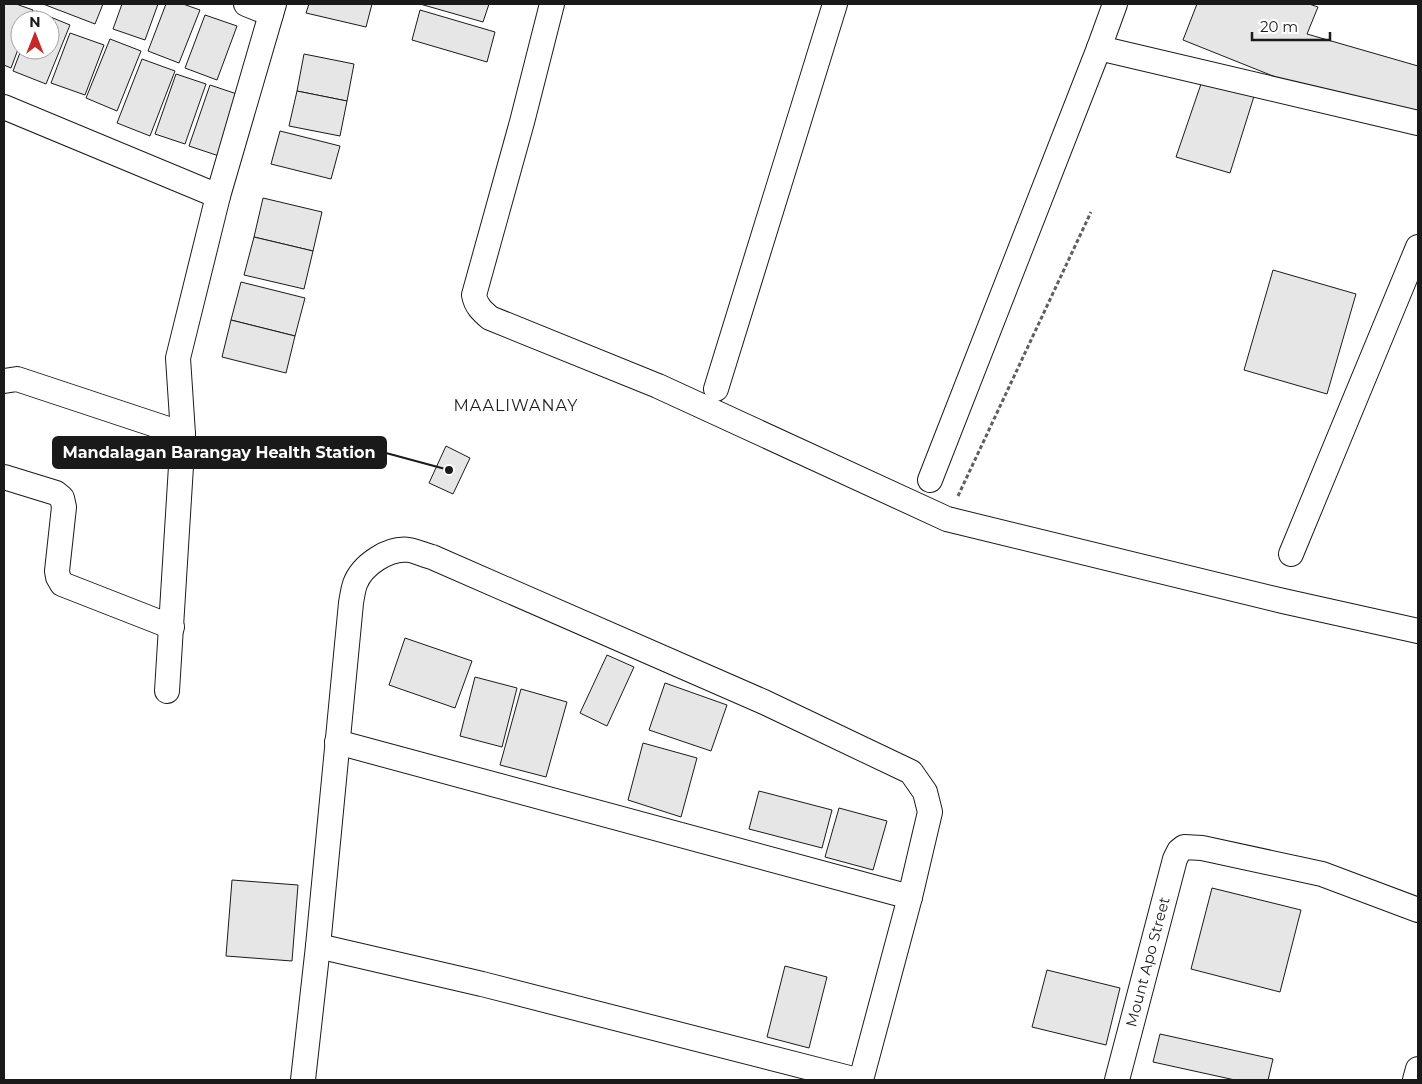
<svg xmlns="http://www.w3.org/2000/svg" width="1422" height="1084" font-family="Montserrat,sans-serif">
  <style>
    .building { fill: #e6e6e6; stroke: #1a1a1a }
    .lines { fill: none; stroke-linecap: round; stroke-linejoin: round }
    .minor-casing { stroke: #1a1a1a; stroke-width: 26 }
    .path { stroke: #5f5f5f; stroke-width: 3; stroke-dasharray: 4 2.5; stroke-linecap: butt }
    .minor { stroke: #fff; stroke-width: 24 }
    .labels { text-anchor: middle; stroke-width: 4; stroke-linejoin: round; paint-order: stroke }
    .street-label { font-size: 15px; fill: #1a1a1a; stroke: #fff }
    .neighbourhood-label { font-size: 16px; letter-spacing: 1px; fill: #1a1a1a; stroke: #fff }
    .leader { fill: none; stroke: #1a1a1a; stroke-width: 2 }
    .callout-dot { fill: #1a1a1a; stroke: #fff; stroke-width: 2 }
    .callout { fill: #1a1a1a; stroke: #1a1a1a; stroke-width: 2 }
    .callout-label { font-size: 16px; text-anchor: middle; font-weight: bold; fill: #fff }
  </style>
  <rect width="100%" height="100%" fill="#fff"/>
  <!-- building -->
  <g class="building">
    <polygon points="4,4 16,4 33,10 29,20 20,20 20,44 11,68 4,65"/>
    <polygon points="43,4 103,4 95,24"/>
    <polygon points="122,4 158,4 145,40 113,29"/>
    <polygon points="166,4 183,4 200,10 179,63 148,51"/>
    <polygon points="309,4 372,4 366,27 306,13"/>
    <polygon points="420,4 489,4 483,22"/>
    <polygon points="1197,4 1309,4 1318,7 1307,34 1418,66 1418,119 1283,80 1183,40"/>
    <polygon points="420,10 495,32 487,62 412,40"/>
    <polygon points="36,11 70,25 46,84 13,71 21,50 50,50 50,20 33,20"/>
    <polygon points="205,15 237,26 217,80 185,68"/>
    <polygon points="70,33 104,45 85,95 51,83"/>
    <polygon points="110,39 141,51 117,111 86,98"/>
    <polygon points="304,54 354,64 347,101 297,91"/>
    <polygon points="142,59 175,71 150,136 117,123"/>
    <polygon points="176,74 206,84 185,144 155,134"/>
    <polygon points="1202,81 1255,93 1230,173 1176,157"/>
    <polygon points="210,85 246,97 225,158 189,146"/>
    <polygon points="297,91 347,101 340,136 289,126"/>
    <polygon points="280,131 340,146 331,179 271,164"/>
    <polygon points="263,198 322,212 313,251 254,237"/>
    <polygon points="254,237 313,251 304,289 244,275"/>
    <polygon points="1273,270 1356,294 1327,394 1244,370"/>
    <polygon points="241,282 305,298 295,336 231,320"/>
    <polygon points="231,320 295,336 286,373 222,357"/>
    <polygon points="446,446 470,458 453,494 429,483"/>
    <polygon points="405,638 472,661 455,708 389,685"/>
    <polygon points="607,655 634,667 607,726 580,713"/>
    <polygon points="475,677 517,688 502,747 460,736"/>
    <polygon points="665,683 727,705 711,751 649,730"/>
    <polygon points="521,689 567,702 546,777 500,765"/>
    <polygon points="643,743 697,758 681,817 628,800"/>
    <polygon points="759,791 832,810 822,848 749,829"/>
    <polygon points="839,808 887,821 873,870 825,857"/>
    <polygon points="232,880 298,885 292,961 226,956"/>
    <polygon points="1212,888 1301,910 1280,992 1191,969"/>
    <polygon points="785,966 827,977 809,1048 767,1037"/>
    <polygon points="1047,970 1120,988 1106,1045 1032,1027"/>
    <polygon points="1160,1034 1273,1059 1268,1080 1235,1080 1153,1062"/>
  </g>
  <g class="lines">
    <defs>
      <g id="minor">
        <polyline points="246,4 271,14"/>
        <path d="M552,4L522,122L474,295C476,306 482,311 490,318L658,386L947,519L1283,601L1418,631"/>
        <polyline points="1099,48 1418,123"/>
        <polyline points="4,107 218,196"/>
        <polyline points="4,381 17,379 183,434"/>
        <polyline points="716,389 835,4"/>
        <polyline points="4,477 56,493 62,498 64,507 57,571 58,577 62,584 172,627"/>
        <polyline points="930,480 1099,48 1115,4"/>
        <polyline points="1291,554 1418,247"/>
        <polyline points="167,691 183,434 178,358 218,196 274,4"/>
        <polyline points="337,742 910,897"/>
        <polyline points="318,946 482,984 857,1080"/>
        <path d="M303,1080L318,946L351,603C352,597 353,590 355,584C362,565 389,547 409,550C416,551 424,555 432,557L764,702L911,772L925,792L930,812L910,897L861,1080"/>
        <path id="s1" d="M1117,1080L1175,859L1179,851L1184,847L1202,848L1322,874L1418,910"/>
        <polyline points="1415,1080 1418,1069"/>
      </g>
    </defs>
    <!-- minor casing -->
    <use href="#minor" class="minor-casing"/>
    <!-- path -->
    <polyline class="path" points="958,496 1091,212"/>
    <!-- minor -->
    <use href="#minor" class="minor"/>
  </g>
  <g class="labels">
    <!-- street labels -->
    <g class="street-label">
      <text dy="5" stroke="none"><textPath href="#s1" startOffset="122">Mount Apo Street</textPath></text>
    </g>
    <!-- neighbourhood labels -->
    <g class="neighbourhood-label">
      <text x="516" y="411">MAALIWANAY</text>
    </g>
  </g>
  <!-- callouts -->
  <path class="leader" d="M449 470L386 453"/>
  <circle class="callout-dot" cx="449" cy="470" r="5"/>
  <rect class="callout" x="53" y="437" width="333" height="31" rx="5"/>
  <g class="callout-label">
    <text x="219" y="458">Mandalagan Barangay Health Station</text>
  </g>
  <!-- border -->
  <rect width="1422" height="1084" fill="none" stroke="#1a1a1a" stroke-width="10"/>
  <!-- north arrow -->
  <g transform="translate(35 35)"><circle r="24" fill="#ffffff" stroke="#a3a3a3"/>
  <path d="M0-4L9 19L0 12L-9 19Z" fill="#c62828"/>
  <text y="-8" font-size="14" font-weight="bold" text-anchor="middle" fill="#1a1a1a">N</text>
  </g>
  <!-- scale -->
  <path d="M1252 32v8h78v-8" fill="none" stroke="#1a1a1a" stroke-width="2.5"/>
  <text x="1260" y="32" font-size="15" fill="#1a1a1a" stroke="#ffffff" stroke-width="4" paint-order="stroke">20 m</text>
</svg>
